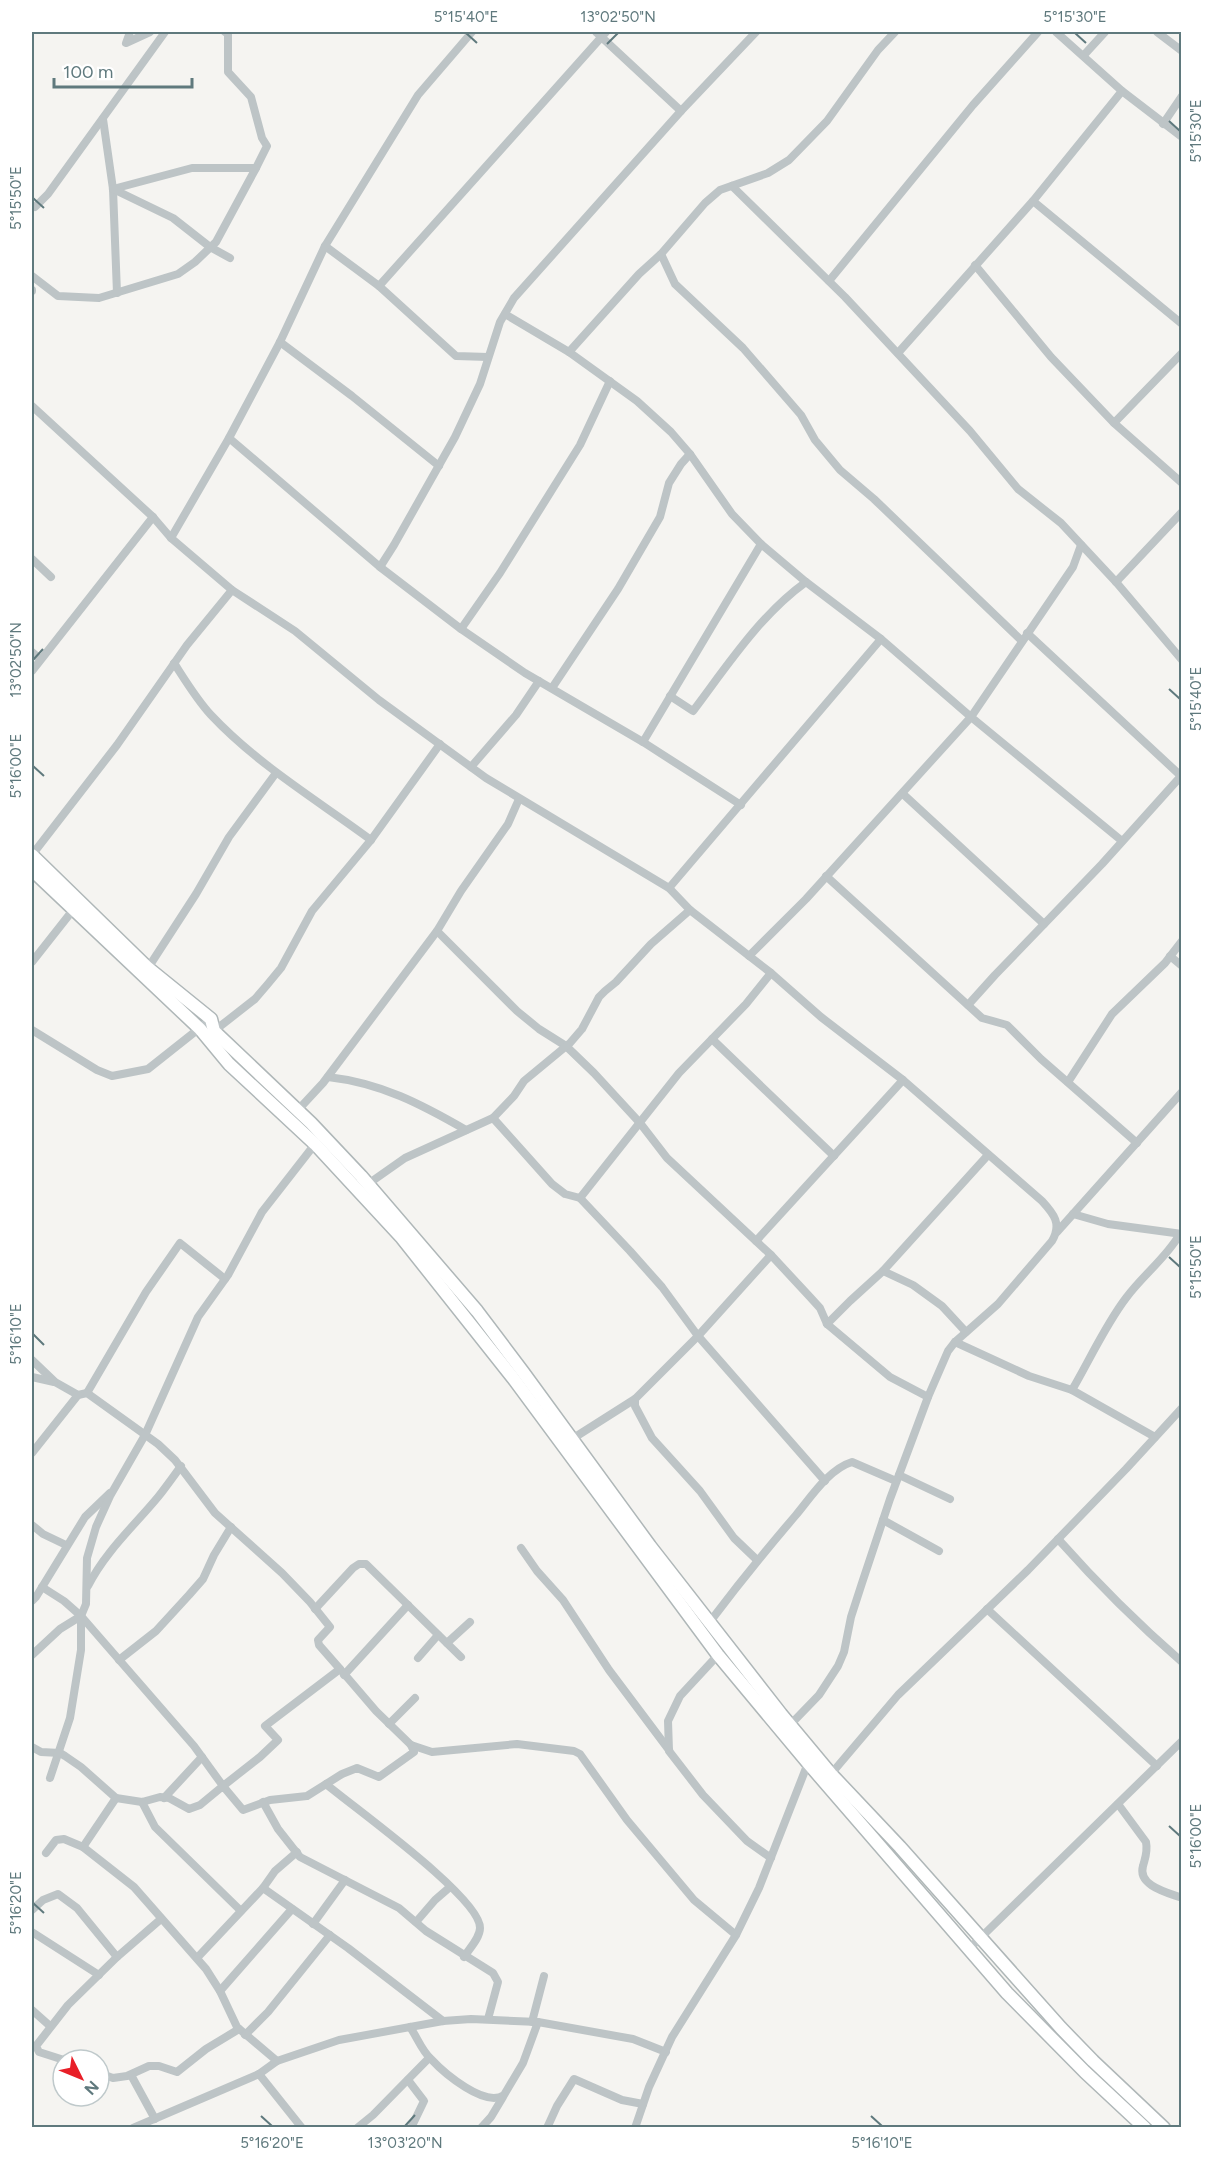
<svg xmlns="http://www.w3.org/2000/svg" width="1213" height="2159" font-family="Figtree,sans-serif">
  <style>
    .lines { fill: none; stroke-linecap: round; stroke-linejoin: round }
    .primary-casing { stroke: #afb7b8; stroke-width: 15 }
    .street { stroke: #bdc4c6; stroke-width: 8 }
    .primary { stroke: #fff; stroke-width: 12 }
    .ticks { fill: none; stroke: #5f797d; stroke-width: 2 }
    .neatline { fill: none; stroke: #5f797d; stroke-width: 2 }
    .ticks-label { font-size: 15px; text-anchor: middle; fill: #5f797d }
  </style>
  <rect width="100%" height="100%" fill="#f5f4f1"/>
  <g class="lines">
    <defs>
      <g id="primary">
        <polyline points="32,855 148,968 211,1019 214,1031 311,1123 361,1176 477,1311 523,1372 650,1546 781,1714 831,1774 900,1847 1061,2028 1093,2061 1164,2128"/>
        <polyline points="32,870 200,1029 229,1064 315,1144 402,1238 513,1378 718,1655 808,1763 1007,1993 1085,2072 1145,2128"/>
      </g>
    </defs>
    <!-- primary casing -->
    <use href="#primary" class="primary-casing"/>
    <!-- street -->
    <g class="street">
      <polyline points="130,32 126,43 150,32"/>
      <polyline points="596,32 681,111"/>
      <polyline points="1056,32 1122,91 1182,137"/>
      <polyline points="1157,32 1182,51"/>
      <polyline points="1084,55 1105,32"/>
      <polyline points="103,119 113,189 117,293"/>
      <polyline points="1163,124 1182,96"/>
      <polyline points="732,186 845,297 970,431 1018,489 1061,523 1116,582 1182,660"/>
      <polyline points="113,189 192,168 256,168 267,146 262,138 251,97 228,72 228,34 225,32"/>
      <polyline points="113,189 173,218 210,247 230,258"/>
      <polyline points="1033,201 1182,324"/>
      <polyline points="35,207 48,194 165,32"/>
      <polyline points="325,246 379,286 606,32"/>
      <polyline points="661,254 675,284 743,348 801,415 815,440 840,470 874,499 1022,641"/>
      <polyline points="975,265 1051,357 1114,423 1182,483"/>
      <polyline points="32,276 58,296 99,298 178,274 195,262 216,242 256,168"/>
      <polyline points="829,281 973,105 1038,32"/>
      <polyline points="379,286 456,356 488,357"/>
      <polyline points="32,290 32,291"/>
      <polyline points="505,314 569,352 637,401 671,432 690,454 732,514 761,544 806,582 881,639 971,717 1122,841"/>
      <polyline points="280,342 352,396 439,466"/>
      <polyline points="569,352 639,274 661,254 705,203 720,190 768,173 789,160 827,121 878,50 895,32"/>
      <polyline points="898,353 1033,201 1122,91"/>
      <path d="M32,406L153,517L171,538L232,590L295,631L379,700L486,778L669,888L690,910L771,973L821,1017L903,1080L1042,1201C1054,1214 1062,1224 1052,1241L998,1304L955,1342L948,1351L928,1397L890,1499L862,1583L851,1617L844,1652L838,1666L819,1695L790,1725"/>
      <polyline points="1114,423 1182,353"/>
      <polyline points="229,438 380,567 461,629 525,673 643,742 741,805"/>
      <polyline points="171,538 229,438 280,342 325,246 418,95 472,32"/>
      <polyline points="32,559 51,577"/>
      <polyline points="380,567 394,545 455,437 480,384 500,322 514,298 681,111 756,32"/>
      <polyline points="1116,582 1182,512"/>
      <polyline points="461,629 500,573 580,445 610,381"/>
      <polyline points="1027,633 1181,776"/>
      <polyline points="32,652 40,659"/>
      <path d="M174,663C185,680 197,700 211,715C258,765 317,800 371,840"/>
      <polyline points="32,671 153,517"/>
      <polyline points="552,688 618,589 660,517 669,483 681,464 690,454"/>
      <path d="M670,696L693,711C727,666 760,615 806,582"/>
      <polyline points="643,742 761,544"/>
      <polyline points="471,767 516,715 539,681"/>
      <polyline points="903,794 1044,924"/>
      <polyline points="32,855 117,745 187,645 232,590"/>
      <polyline points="826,876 982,1018 1007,1025 1041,1059 1137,1143"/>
      <polyline points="669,888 881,639"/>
      <polyline points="437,931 517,1011 539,1029 566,1046 594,1073 640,1123 667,1158 771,1255 810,1297 820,1308 827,1324 850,1301 883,1271 913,1285 942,1306 966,1332"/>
      <polyline points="749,956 806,899 971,717 1073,567 1081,545"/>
      <polyline points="1170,956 1182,966"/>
      <polyline points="32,962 73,910"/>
      <polyline points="148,968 196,894 229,837 276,773"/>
      <polyline points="968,1005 995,975 1102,864 1182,775"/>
      <polyline points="32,1030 97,1070 112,1076 148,1069 211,1019"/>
      <polyline points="214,1031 255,999 267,985 281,968 312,911 371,840 440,744"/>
      <polyline points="712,1039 834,1156"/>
      <path d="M328,1077C381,1083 421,1104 466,1130"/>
      <polyline points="1068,1082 1112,1014 1165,963 1182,941"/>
      <polyline points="298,1110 323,1083 437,931 461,891 508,824 519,799"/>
      <polyline points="493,1118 552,1184 565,1194 580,1198 630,1251 662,1287 698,1336 825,1481"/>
      <polyline points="368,1184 405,1158 493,1118 514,1096 524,1081 570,1043 582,1029 599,997 605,991 616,982 651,944 690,910"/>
      <polyline points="580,1198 679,1073 746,1004 771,973"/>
      <polyline points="1073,1214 1108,1224 1182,1234"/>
      <polyline points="1057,1232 1182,1092"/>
      <polyline points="756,1241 903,1080"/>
      <polyline points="883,1271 988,1155"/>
      <polyline points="827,1324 890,1377 928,1397"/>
      <polyline points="955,1342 1029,1376 1072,1390 1155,1437"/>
      <polyline points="32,1360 55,1382 78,1395 87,1393 158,1444 175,1460 215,1513 282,1573 310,1602 330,1627 318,1640 319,1645 340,1669 265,1726 278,1740 260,1757 223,1786 194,1746 81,1616 64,1601 42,1587"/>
      <polyline points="32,1377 54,1382"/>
      <path d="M1072,1390C1089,1361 1106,1324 1126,1298C1143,1275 1166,1258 1180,1234"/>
      <polyline points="87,1393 146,1292 180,1243 225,1279"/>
      <polyline points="572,1439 635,1399"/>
      <polyline points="32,1453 78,1395"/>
      <polyline points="899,1475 950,1499"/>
      <polyline points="883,1520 939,1551"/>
      <polyline points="32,1525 43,1534 66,1545"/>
      <path d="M1058,1539C1097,1583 1137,1623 1182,1662"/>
      <polyline points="521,1548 537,1571 563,1600 609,1670 669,1750"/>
      <polyline points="757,1560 734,1538 700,1491 652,1438 635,1406 635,1399 698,1336 771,1255"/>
      <path d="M88,1586C105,1552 134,1526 158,1497C166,1487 173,1477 181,1466"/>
      <polyline points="32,1601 36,1597 85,1517 110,1493"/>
      <polyline points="315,1609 353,1568 359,1564 366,1564 461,1657"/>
      <polyline points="987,1609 1157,1766"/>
      <path d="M709,1623C737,1586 766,1550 796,1515C811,1497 829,1469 852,1462L896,1481"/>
      <polyline points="447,1643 470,1622"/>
      <polyline points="32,1655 60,1629 81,1616"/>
      <polyline points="718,1655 680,1696 668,1721 669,1751 703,1795 747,1841 771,1858"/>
      <polyline points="418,1658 438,1635"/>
      <polyline points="119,1660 156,1631 189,1595 203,1579 214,1555 231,1527"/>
      <polyline points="340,1669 376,1711 411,1745 432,1752 517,1744 574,1751 580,1754 627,1820 694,1900 736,1935"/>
      <polyline points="344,1675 408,1605"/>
      <polyline points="389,1724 415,1698"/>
      <polyline points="32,1747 41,1752 60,1753 65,1756 81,1767 116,1798 142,1802 160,1797 169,1798 189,1809 200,1805 223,1786 243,1810 270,1800 307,1796 342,1774 357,1768 379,1777 414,1752 411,1745"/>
      <polyline points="831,1774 898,1695 1028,1570 1126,1469 1182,1408"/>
      <polyline points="50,1778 70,1718 81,1650 81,1616 86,1604 87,1558 96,1527 110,1496 145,1435 198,1317 228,1275 262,1212 315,1144"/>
      <path d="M326,1784C353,1807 481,1898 480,1928C480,1938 469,1949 464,1957"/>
      <polyline points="164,1798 202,1757"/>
      <polyline points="142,1802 155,1827 241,1911"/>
      <polyline points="263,1802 278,1829 300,1857 399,1908 426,1931 493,1973 498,1982 488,2019"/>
      <path d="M1118,1804L1146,1842C1148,1852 1145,1858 1143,1866C1137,1886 1169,1893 1182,1898"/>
      <polyline points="83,1847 116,1798"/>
      <polyline points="46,1853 56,1840 64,1839 83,1847 134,1887 206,1969 220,1991 237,2027 277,2061"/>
      <polyline points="263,1888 348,1948 443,2021"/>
      <polyline points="32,1910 43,1900 58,1894 77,1908 117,1957"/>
      <polyline points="416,1922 435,1900 450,1887"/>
      <polyline points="313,1924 345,1880"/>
      <polyline points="32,1932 99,1975"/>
      <polyline points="969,1949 1182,1741"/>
      <polyline points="197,1958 263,1888 275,1871 297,1852"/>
      <polyline points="220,1991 292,1909"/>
      <polyline points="32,2010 50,2026"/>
      <polyline points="532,2022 544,1976"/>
      <path d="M410,2027C417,2037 422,2051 431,2059C444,2073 485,2108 504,2095L523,2063L538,2022"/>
      <polyline points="245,2035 268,2012 330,1935"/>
      <polyline points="64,2060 39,2052 36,2046 68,2005 117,1957 161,1919"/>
      <polyline points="99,2073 113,2078 127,2076 149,2066 159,2066 177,2072 206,2049 239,2029"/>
      <polyline points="259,2074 302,2128"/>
      <polyline points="131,2075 155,2119"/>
      <polyline points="408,2080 424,2101 411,2128"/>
      <polyline points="133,2128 259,2074 277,2061 339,2040 443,2021 471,2019 538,2022 633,2039 666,2052"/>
      <polyline points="357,2128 373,2115 429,2058"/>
      <polyline points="481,2128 491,2117 503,2097"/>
      <polyline points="547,2128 557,2106 574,2079 622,2100 643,2104"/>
      <polyline points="635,2128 649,2087 672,2037 736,1935 759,1888 808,1763"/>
    </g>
    <!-- primary -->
    <use href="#primary" class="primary"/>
  </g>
  <!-- ticks -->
  <path class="ticks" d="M466,33L477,43M1075,33L1086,43M607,44L618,33M1169,121L1180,131M33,198L44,208M33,660L43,649M1169,689L1180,699M33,766L44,776M1169,1257L1180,1267M33,1334L44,1345M1169,1826L1180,1836M33,1903L44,1913M261,2116L272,2126M871,2116L882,2126M405,2126L415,2115"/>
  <!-- border -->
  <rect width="1213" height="2159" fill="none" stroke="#ffffff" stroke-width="66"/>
  <!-- north arrow -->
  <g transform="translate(81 2078) rotate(133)"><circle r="28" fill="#ffffff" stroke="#bfc9cb" stroke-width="1.5"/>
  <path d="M0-4.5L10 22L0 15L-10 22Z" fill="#e81f28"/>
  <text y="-9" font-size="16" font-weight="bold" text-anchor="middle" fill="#5f797d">N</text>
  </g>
  <!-- scale -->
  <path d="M54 78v9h138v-9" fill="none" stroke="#5f797d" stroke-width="3"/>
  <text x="63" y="78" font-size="18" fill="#5f797d" stroke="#ffffff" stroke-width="4.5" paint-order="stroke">100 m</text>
  <rect x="33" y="33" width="1147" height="2093" class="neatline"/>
  <g class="ticks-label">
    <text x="466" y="22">5°15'40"E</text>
    <text x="618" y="22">13°02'50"N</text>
    <text x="1075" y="22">5°15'30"E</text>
    <text transform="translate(1196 131) rotate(-90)" y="5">5°15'30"E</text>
    <text transform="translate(16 198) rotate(-90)" y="5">5°15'50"E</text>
    <text transform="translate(16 660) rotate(-90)" y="5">13°02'50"N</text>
    <text transform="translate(1196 699) rotate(-90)" y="5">5°15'40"E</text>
    <text transform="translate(16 766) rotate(-90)" y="5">5°16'00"E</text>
    <text transform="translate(1196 1267) rotate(-90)" y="5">5°15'50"E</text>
    <text transform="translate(16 1334) rotate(-90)" y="5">5°16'10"E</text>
    <text transform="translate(1196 1836) rotate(-90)" y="5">5°16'00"E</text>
    <text transform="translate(16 1903) rotate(-90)" y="5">5°16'20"E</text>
    <text x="272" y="2148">5°16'20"E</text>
    <text x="405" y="2148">13°03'20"N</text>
    <text x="882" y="2148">5°16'10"E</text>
  </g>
</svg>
